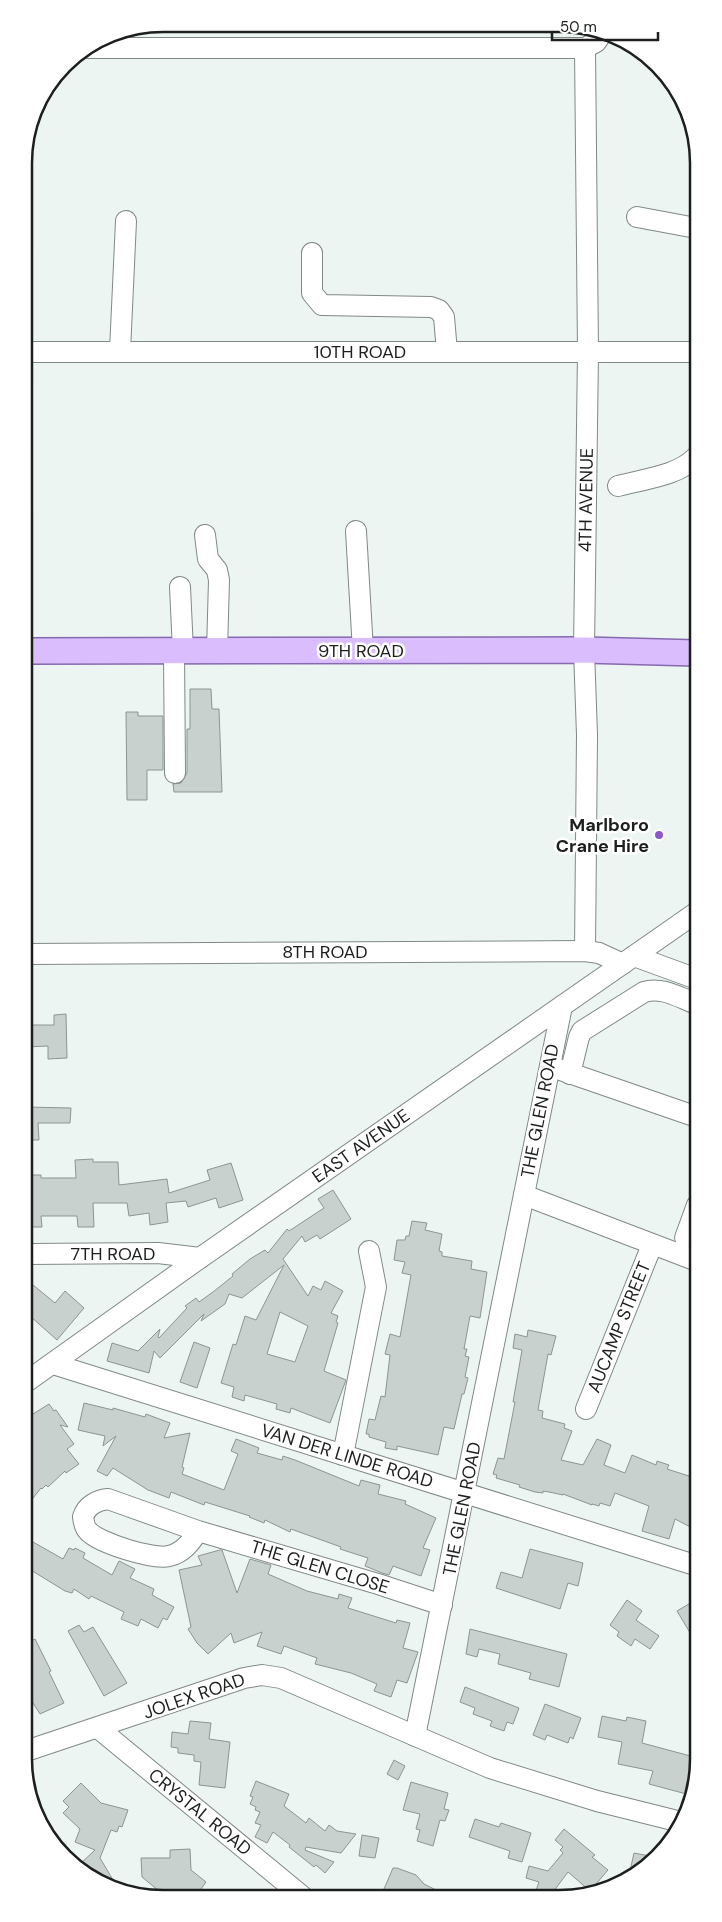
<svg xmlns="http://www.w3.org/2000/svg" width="722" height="1922" font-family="'DM Sans',sans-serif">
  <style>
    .building { fill: #c8d1cd; stroke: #8d9592; fill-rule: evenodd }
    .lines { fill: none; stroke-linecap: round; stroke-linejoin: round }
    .minor-casing { stroke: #818986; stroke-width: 22 }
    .major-casing { stroke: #8669ae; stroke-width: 28 }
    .minor { stroke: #fff; stroke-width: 20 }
    .major { stroke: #d9bdfd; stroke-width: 25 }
    .poi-dot { fill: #8e57ce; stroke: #fff; stroke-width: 2 }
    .labels { text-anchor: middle; stroke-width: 5; stroke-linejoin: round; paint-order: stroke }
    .street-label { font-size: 18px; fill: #1c1f1e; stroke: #fff }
    .poi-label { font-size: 18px; font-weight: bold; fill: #1c1f1e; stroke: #fff; text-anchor: end }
    .rim { fill: none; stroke: #1c1f1e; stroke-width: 2.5 }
  </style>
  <rect width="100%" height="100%" fill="#ecf5f1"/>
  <!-- building -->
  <g class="building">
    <polygon points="190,689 211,689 212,709 219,709 222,792 174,792 173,784 181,783 187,773 187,729 190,729"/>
    <polygon points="126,712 138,712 138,716 163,716 163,770 147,770 147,800 127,800"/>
    <polygon points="66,1014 67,1058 48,1059 48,1046 25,1047 25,1025 54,1025 54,1015"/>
    <polygon points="25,1107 71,1108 70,1123 38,1123 39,1140 26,1140"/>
    <polygon points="93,1159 93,1162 118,1162 119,1185 167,1179 169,1193 210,1180 207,1170 231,1163 243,1200 219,1208 216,1198 188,1207 186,1201 166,1203 168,1222 150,1225 149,1213 129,1216 127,1203 93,1203 94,1227 78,1227 77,1216 41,1216 42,1227 28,1227 27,1175 41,1175 41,1178 76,1178 75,1160"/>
    <path d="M333,1190L351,1219L320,1239L317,1235L305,1242L302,1236L283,1259L308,1296L313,1286L321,1290L325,1281L343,1291L331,1313L338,1316L336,1322L338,1323L324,1371L346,1380L330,1423L291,1408L290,1413L276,1409L277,1404L245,1395L244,1401L232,1397L234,1387L221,1383L233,1344L236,1345L245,1316L256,1320L284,1265L242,1298L229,1294L225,1304L201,1321L204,1314L160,1358L154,1351L149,1373L107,1361L112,1343L138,1351L160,1329L158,1337L159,1338L187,1308L185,1306L196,1298L199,1302L213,1292L233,1276L232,1274L250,1259L265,1250L268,1253L287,1229L289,1231L324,1208L318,1199ZM280,1312L308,1326L295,1362L267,1354Z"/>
    <polygon points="412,1221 427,1223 425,1230 442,1234 439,1251 442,1252 442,1256 472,1261 471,1269 487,1272 480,1318 470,1316 464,1349 467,1349 465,1356 469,1357 465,1377 468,1378 464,1394 462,1394 454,1429 444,1427 438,1455 397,1446 397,1450 385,1448 386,1442 369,1437 369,1434 366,1434 369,1419 375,1420 381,1396 385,1397 390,1355 385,1354 390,1334 400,1337 411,1275 402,1273 405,1262 394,1260 397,1240 405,1240 406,1236 409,1236"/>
    <polygon points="33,1285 55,1303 65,1291 84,1308 57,1340 30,1316 31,1315 26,1310 26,1293"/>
    <polygon points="528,1330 556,1336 551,1355 548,1354 538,1410 543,1411 542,1418 565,1424 564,1428 572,1431 561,1460 583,1465 597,1439 611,1445 604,1465 625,1473 632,1455 656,1465 657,1461 669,1465 667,1469 689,1476 698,1459 698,1531 675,1519 669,1539 642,1531 649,1506 615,1493 610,1506 600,1503 599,1506 592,1504 592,1505 563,1494 563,1495 549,1492 543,1491 543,1493 535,1492 519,1487 520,1485 496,1478 497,1475 493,1474 498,1458 504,1459 515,1402 513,1402 522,1350 513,1348 515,1334 527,1337"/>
    <polygon points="194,1342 210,1348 197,1388 180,1382"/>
    <polygon points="84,1403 113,1410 113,1408 145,1417 146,1414 170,1423 164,1438 190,1433 182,1467 184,1468 182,1474 224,1490 238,1454 231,1451 236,1439 259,1448 257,1453 282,1460 283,1456 295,1460 359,1486 361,1480 380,1485 378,1494 406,1501 405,1504 436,1518 423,1548 430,1550 421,1576 393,1566 389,1575 382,1573 365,1566 368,1558 340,1549 341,1547 291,1529 290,1532 265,1520 264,1523 249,1517 250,1516 205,1502 204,1505 171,1492 169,1498 148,1490 113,1468 107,1476 97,1471 116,1436 103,1446 105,1436 78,1430"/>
    <polygon points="26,1404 33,1414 49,1404 54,1411 56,1410 68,1427 60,1425 74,1444 67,1449 79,1464 66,1473 65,1471 48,1487 46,1485 42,1489 41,1488 26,1507"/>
    <polygon points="26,1538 63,1559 69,1548 74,1550 75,1548 85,1553 83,1558 112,1575 119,1561 135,1569 130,1578 154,1589 152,1595 174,1607 167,1620 163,1618 158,1628 141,1619 138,1626 121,1619 124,1612 91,1596 89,1599 74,1589 72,1593 65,1591 26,1567"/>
    <polygon points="530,1549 583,1563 578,1586 568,1583 560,1609 496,1588 501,1572 522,1578"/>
    <polygon points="220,1550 222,1550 237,1593 250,1559 271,1565 268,1574 307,1591 338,1599 339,1594 352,1598 348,1608 396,1623 397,1620 410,1623 403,1648 418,1652 407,1683 397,1680 391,1697 374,1691 377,1684 351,1673 315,1664 317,1658 284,1646 281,1654 257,1646 262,1632 234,1643 231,1633 208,1654 197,1643 188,1629 191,1627 179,1570 202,1565 198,1556"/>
    <polygon points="627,1600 642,1611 636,1620 659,1636 650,1649 635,1639 631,1646 617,1636 619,1632 610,1625"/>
    <polygon points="694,1601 698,1607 698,1646 677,1611"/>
    <polygon points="79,1625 84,1632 93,1627 127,1683 104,1696 68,1631"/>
    <polygon points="470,1629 567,1654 559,1687 529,1679 531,1673 498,1664 500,1654 479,1649 477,1657 466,1654"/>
    <polygon points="35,1639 51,1671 49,1672 64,1703 40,1714 26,1692 26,1644"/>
    <polygon points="465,1687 519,1708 513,1724 507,1722 504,1731 490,1726 492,1721 473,1714 475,1708 460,1702"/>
    <polygon points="545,1704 581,1718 573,1739 570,1737 568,1743 547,1735 545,1740 533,1735"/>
    <polygon points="602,1716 626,1721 627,1717 646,1721 642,1743 698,1758 690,1795 649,1784 653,1771 618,1764 622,1742 598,1737"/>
    <polygon points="190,1721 211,1723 209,1739 230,1742 225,1788 199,1785 201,1762 194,1761 194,1755 178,1753 178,1748 171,1747 172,1732 188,1734"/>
    <polygon points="394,1760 405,1766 398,1780 387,1774"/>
    <polygon points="256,1781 289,1794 284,1806 306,1823 309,1818 325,1831 329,1825 337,1831 356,1834 341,1853 306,1847 305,1850 334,1862 325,1873 316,1865 314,1867 289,1847 290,1845 273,1832 267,1843 255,1837 261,1825 255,1823 260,1812 255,1810 256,1807 250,1804 253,1797 250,1796"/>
    <polygon points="411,1782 448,1793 444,1809 449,1810 445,1821 440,1820 433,1846 417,1841 420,1830 416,1829 420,1814 403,1810"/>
    <polygon points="81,1783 101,1803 128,1810 122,1827 119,1826 117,1832 111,1830 100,1858 116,1885 79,1865 95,1850 75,1842 80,1829 63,1813 69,1807 63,1801"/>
    <polygon points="475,1819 499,1827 501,1823 531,1833 522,1862 508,1858 510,1851 469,1837"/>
    <polygon points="564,1829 595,1855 592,1857 608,1870 590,1891 568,1872 550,1896 534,1896 539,1882 526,1878 529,1866 548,1871 563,1853 560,1850 563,1847 555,1840"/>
    <polygon points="362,1835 379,1838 375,1858 359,1856"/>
    <polygon points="190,1849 191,1870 206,1882 196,1896 165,1896 142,1877 141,1858 170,1858 170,1850"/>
    <polygon points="634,1853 655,1857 628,1880"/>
    <polygon points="393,1868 397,1868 416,1875 424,1884 448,1896 381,1896"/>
  </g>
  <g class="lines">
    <defs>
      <g id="minor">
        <polyline points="88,48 585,48 596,42 601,35"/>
        <polyline points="637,217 696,228"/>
        <polyline points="312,253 312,293 322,305 431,307 439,310 444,317 447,352"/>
        <polyline points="120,351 126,221"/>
        <polyline points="24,352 696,352"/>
        <path d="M618,486C643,479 678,476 696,457"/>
        <polyline points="356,531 363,651"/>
        <polyline points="205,535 208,559 217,570 219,580 217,651"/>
        <polyline points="180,587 183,651"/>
        <polyline points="174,651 175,773"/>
        <polyline points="585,951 587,735 584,650 588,352 585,48"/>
        <polyline points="25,954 585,951 599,953 623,964"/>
        <polyline points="634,956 697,979"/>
        <polyline points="558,1069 697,1117"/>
        <path d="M570,1074L579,1037L582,1031L644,992C662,986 680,998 697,1004"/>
        <polyline points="524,1195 697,1261"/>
        <polyline points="685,1238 697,1205"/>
        <polyline points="26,1254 158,1253 200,1258"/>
        <polyline points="53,1364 698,1566"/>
        <polyline points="26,1382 200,1258 697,912"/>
        <polyline points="586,1409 652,1245"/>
        <polyline points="343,1455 376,1287 369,1251"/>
        <path d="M198,1531C191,1542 183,1553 169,1556C153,1560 99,1543 88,1531C84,1527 84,1522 83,1517C86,1506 97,1500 108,1499L198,1531L378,1584L442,1605"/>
        <polyline points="98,1728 302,1896"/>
        <polyline points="415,1736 562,1006"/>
        <polyline points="26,1751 244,1678 262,1675 281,1678 490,1768 597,1801 681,1822"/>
      </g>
      <polyline id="major" points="25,651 584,650 696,653"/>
    </defs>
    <!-- minor casing -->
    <use href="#minor" class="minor-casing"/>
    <!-- major casing -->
    <use href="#major" class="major-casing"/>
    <!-- minor -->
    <use href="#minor" class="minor"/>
    <!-- major -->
    <use href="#major" class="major"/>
  </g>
  <!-- markers -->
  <circle class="poi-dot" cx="659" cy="835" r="5"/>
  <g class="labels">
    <!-- street labels -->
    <g class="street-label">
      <text x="360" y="358">10TH ROAD</text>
      <text transform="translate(586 500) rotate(-89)" y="6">4TH AVENUE</text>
      <text x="361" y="657">9TH ROAD</text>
      <text x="325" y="958">8TH ROAD</text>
      <text transform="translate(540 1111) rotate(-79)" y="6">THE GLEN ROAD</text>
      <text transform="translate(361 1146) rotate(-35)" y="6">EAST AVENUE</text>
      <text x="113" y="1260">7TH ROAD</text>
      <text transform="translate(619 1327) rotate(-68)" y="6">AUCAMP STREET</text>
      <text transform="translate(347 1456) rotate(17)" y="6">VAN DER LINDE ROAD</text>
      <text transform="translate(462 1509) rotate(-79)" y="6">THE GLEN ROAD</text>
      <text transform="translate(320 1567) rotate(17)" y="6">THE GLEN CLOSE</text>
      <text transform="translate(194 1696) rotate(-19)" y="6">JOLEX ROAD</text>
      <text transform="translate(200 1812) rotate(39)" y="6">CRYSTAL ROAD</text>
    </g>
    <!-- poi labels -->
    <g class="poi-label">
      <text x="649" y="831">Marlboro<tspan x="649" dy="21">Crane Hire</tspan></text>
    </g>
  </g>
  <!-- crop -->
  <path d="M0 0H722V1922H0ZM163 32H559A131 131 0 0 1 690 163V1759A131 131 0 0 1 559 1890H163A131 131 0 0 1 32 1759V163A131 131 0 0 1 163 32Z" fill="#fff" fill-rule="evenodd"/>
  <path class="rim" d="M163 32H559A131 131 0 0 1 690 163V1759A131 131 0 0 1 559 1890H163A131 131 0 0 1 32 1759V163A131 131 0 0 1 163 32Z"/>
  <!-- scale -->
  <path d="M552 32v8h106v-8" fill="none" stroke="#1c1f1e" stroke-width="2.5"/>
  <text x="560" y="32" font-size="15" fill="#1c1f1e" stroke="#ffffff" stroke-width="4" paint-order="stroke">50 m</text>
</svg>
